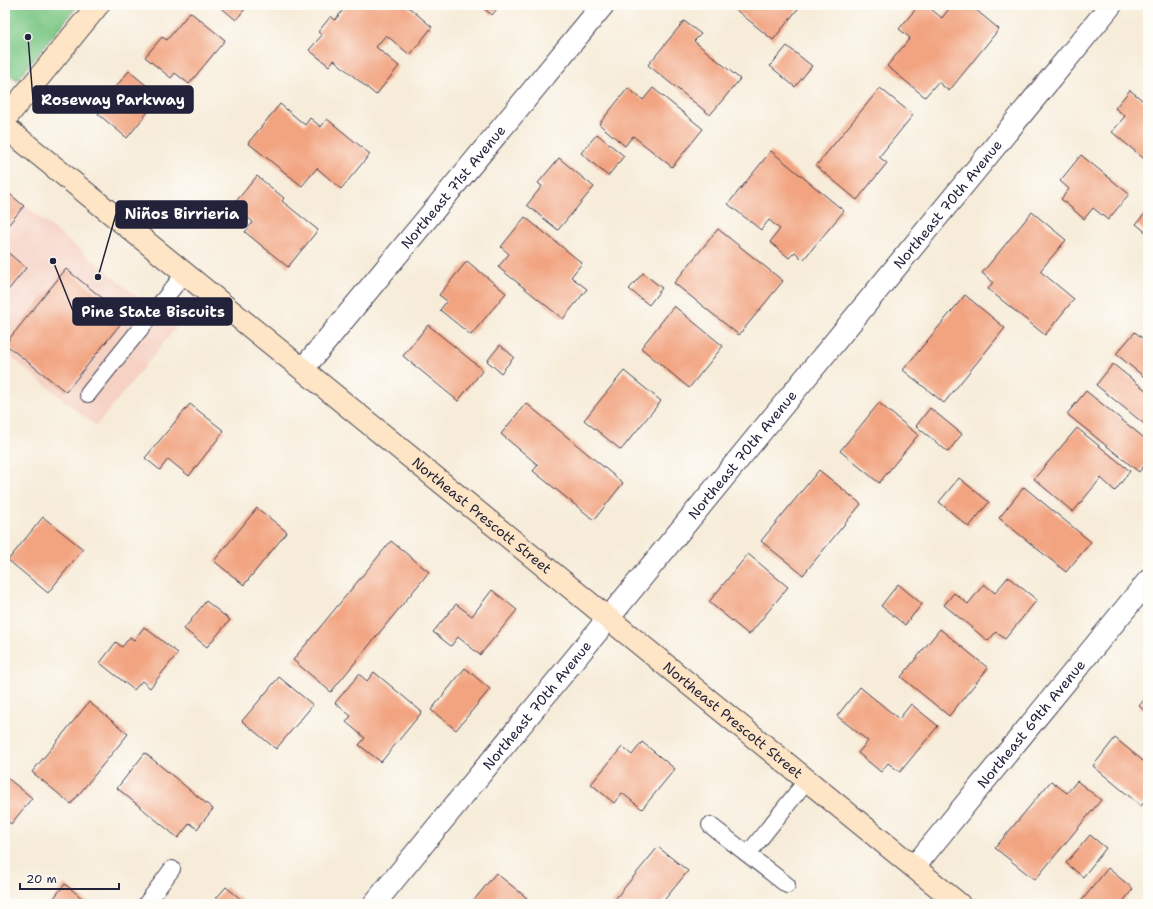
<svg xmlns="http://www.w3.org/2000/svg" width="1153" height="909" font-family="'Shantell Sans',sans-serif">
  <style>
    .built { fill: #f6d2c4 }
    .green { fill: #7dc886; stroke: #507560 }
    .building { fill: #f2a481 }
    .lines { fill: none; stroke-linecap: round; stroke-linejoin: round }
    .lane-casing { stroke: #424053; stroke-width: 18 }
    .street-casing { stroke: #424053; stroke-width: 24 }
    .secondary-casing { stroke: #424053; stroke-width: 24 }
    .lane { stroke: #fff; stroke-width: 16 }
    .street { stroke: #fff; stroke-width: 22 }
    .secondary { stroke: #fde5c5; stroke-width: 22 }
    .labels { text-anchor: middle; stroke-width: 4; stroke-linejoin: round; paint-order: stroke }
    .street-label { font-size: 14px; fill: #22223b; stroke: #fdfcf7 }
    .leader { fill: none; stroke: #22223b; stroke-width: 1.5 }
    .callout-dot { fill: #22223b; stroke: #fdfcf7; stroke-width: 1.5 }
    .callout { fill: #22223b; stroke: #22223b; stroke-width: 1.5 }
    .callout-label { font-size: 15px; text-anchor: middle; font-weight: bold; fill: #fff }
  </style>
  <rect width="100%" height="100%" fill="#fdfcf7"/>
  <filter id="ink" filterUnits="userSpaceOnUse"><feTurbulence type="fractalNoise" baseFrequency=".025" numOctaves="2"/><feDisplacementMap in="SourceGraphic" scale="8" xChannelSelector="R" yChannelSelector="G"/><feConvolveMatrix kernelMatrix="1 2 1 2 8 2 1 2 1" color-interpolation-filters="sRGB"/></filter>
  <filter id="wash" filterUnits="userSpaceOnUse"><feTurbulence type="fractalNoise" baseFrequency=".012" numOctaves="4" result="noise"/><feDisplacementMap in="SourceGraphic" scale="16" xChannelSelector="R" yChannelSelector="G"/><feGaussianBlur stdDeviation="0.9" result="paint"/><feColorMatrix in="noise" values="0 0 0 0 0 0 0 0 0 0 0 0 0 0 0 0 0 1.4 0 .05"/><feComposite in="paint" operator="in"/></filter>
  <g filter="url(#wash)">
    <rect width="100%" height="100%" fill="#f7ecd9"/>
    <!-- built -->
    <polygon class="built" points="5,189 176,328 96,426 5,352"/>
    <!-- green -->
    <polygon class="green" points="5,5 78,5 17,80 5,70"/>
    <g id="blocks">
      <!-- building -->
      <g class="building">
        <polygon points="218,5 248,5 236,20"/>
        <polygon points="347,5 406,5 432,27 410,55 386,35 376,47 399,66 376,95 334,60 329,66 309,50 322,35 318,32 331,16 335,20"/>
        <polygon points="479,5 500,5 492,15"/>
        <polygon points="730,5 801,5 773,40"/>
        <polygon points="919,5 926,5 942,18 952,5 970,5 999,29 949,91 938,82 925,97 887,66 910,38 899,29"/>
        <polygon points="190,12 225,40 189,84 175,73 171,78 145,57 162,37 167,40"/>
        <polygon points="684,21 701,34 694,41 740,79 710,115 648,65"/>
        <polygon points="787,46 812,66 795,87 770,66"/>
        <polygon points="129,71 160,97 127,138 98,114 111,99 108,96"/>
        <polygon points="628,88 643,100 653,88 703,129 672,167 633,136 625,146 599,124"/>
        <polygon points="880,88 913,115 879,157 887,163 857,200 816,166"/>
        <polygon points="1130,90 1148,105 1148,162 1112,132 1125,116 1115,108"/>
        <polygon points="280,104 305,125 310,118 321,127 327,119 370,154 341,189 317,168 302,186 248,143"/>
        <polygon points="597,134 624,156 608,176 581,153"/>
        <polygon points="771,151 844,211 803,260 795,252 789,258 770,242 780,229 769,220 761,230 728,204"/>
        <polygon points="1081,155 1129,194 1108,220 1093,208 1084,219 1061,199 1069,189 1060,181"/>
        <polygon points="559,158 594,187 558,230 527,205 542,186 538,183"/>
        <polygon points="257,176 284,198 282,201 318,230 288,267 245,232 253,222 233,205"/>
        <polygon points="5,190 24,206 5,229"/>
        <polygon points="1148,210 1148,234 1136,224"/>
        <polygon points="1032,212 1066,240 1040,271 1074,299 1045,335 988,289 993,282 982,273"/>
        <polygon points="525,217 582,263 571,277 587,289 563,319 498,267 509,254 501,247"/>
        <polygon points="718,229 783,281 739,335 674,283"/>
        <polygon points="5,250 26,268 5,294"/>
        <polygon points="467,261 506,293 471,335 440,310 447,301 439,295"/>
        <polygon points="66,269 126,317 66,392 5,344"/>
        <polygon points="643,273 662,288 649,305 629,289"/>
        <polygon points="965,295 1005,328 944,403 903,370"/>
        <polygon points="674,306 723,346 689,388 641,348"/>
        <polygon points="428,325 483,370 458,401 403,356"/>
        <polygon points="1135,332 1148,343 1148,380 1116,354"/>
        <polygon points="500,345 514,357 501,373 487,361"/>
        <polygon points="1113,364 1148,392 1148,427 1096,385"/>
        <polygon points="624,371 661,401 621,450 584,420"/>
        <polygon points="1086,391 1148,441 1148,461 1139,472 1067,414"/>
        <polygon points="526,403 623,483 594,520 533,471 538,465 501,434"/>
        <polygon points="879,403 918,435 879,483 840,451"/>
        <polygon points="190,404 224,431 189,476 168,459 160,470 145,458"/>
        <polygon points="930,408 962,434 948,452 916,426"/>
        <polygon points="1077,428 1130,471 1115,491 1101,478 1073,512 1034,479"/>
        <polygon points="819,470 861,504 803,575 761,541"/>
        <polygon points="959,478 989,502 969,527 939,502"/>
        <polygon points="1024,487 1091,542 1066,572 999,518"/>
        <polygon points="257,508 287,532 244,585 214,561"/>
        <polygon points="43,517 83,549 48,593 8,560"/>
        <polygon points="391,541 429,572 331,692 293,660"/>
        <polygon points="748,554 788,587 749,635 709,602"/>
        <polygon points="1008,577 1037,600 1005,639 996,632 988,641 944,605 954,593 968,604 984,584 995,593"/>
        <polygon points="898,584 922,604 905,625 881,606"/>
        <polygon points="492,590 517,610 480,655 458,637 451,646 433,632 456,604 472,616"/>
        <polygon points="206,601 230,620 207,647 184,629"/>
        <polygon points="144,627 178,653 150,688 142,681 134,690 100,663 116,642 122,647 130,637 134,640"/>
        <polygon points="940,629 988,668 949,716 901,677"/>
        <polygon points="465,668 490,689 456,730 431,710"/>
        <polygon points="374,672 422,712 381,762 359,745 365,738 346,722 351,716 335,703 359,674 367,681"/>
        <polygon points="279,677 313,705 276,749 242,721"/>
        <polygon points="860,687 899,719 911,704 938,726 900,772 888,763 881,772 858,753 868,741 837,716"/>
        <polygon points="1148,695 1148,713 1139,706"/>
        <polygon points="89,702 128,734 71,804 32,772"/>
        <polygon points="1115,738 1148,765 1148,797 1141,806 1093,766"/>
        <polygon points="642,742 675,769 642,809 622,793 614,803 591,784 622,747 632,755"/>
        <polygon points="145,753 213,809 197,829 190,823 178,838 117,788"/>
        <polygon points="5,776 32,798 11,824 5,819"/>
        <polygon points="1051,781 1067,793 1077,781 1101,800 1035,880 995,848"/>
        <polygon points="1090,835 1106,848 1083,877 1066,863"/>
        <polygon points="658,847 688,871 661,904 611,904"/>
        <polygon points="1108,868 1133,889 1121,904 1079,904"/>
        <polygon points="496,873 527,898 522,904 479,904 474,900"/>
        <polygon points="65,884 89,904 49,904"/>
        <polygon points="226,887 247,904 211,904"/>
      </g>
    </g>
  </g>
  <g filter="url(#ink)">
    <use href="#blocks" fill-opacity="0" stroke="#424053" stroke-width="1"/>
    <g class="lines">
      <defs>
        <g id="lane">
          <polyline points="88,394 185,273"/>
          <polyline points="710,825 787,885"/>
          <polyline points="748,854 807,780"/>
          <polyline points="146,904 172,869"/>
        </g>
        <g id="street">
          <path id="s1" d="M303,369L603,5"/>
          <path id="s2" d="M914,867L1148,581"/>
          <path id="s3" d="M374,904L1111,5"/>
        </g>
        <g id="secondary">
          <polyline points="5,119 98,5"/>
          <path id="s4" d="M5,127L959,904"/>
        </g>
      </defs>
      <!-- lane casing -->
      <use href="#lane" class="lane-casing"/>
      <!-- street casing -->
      <use href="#street" class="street-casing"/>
      <!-- secondary casing -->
      <use href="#secondary" class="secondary-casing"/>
      <!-- lane -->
      <use href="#lane" class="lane"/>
      <!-- street -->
      <use href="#street" class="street"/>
      <!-- secondary -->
      <use href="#secondary" class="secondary"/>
    </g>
  </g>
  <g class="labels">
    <!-- street labels -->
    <g class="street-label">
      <text dy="5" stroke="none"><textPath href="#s1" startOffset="236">Northeast 71st Avenue</textPath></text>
      <text dy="5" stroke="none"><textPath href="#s3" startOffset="905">Northeast 70th Avenue</textPath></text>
      <text dy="5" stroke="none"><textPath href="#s3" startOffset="581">Northeast 70th Avenue</textPath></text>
      <text dy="5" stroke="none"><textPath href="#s4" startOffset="615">Northeast Prescott Street</textPath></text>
      <text dy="5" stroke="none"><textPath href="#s3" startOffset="257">Northeast 70th Avenue</textPath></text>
      <text dy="5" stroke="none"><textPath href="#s4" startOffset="939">Northeast Prescott Street</textPath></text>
      <text dy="5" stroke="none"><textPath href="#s2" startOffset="185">Northeast 69th Avenue</textPath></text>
    </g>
  </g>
  <!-- callouts -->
  <path class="leader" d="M28 37L33 100M98 277L116 214M53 261L73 311"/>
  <g class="callout-dot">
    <circle cx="28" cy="37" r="4"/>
    <circle cx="98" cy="277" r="4"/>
    <circle cx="53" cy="261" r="4"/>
  </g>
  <g class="callout">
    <rect x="33" y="86" width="160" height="27" rx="4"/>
    <rect x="116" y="201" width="131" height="27" rx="4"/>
    <rect x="73" y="298" width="159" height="27" rx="4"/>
  </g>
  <g class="callout-label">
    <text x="113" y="105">Roseway Parkway</text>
    <text x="182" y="219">Niños Birrieria</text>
    <text x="153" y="317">Pine State Biscuits</text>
  </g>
  <!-- margin -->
  <rect width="1153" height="909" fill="none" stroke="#fdfcf7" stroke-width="20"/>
  <!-- scale -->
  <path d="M20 883v6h99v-6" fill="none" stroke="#22223b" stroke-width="2"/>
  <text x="26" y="883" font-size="12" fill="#22223b" stroke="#fdfcf7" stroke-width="3" paint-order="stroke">20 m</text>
</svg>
